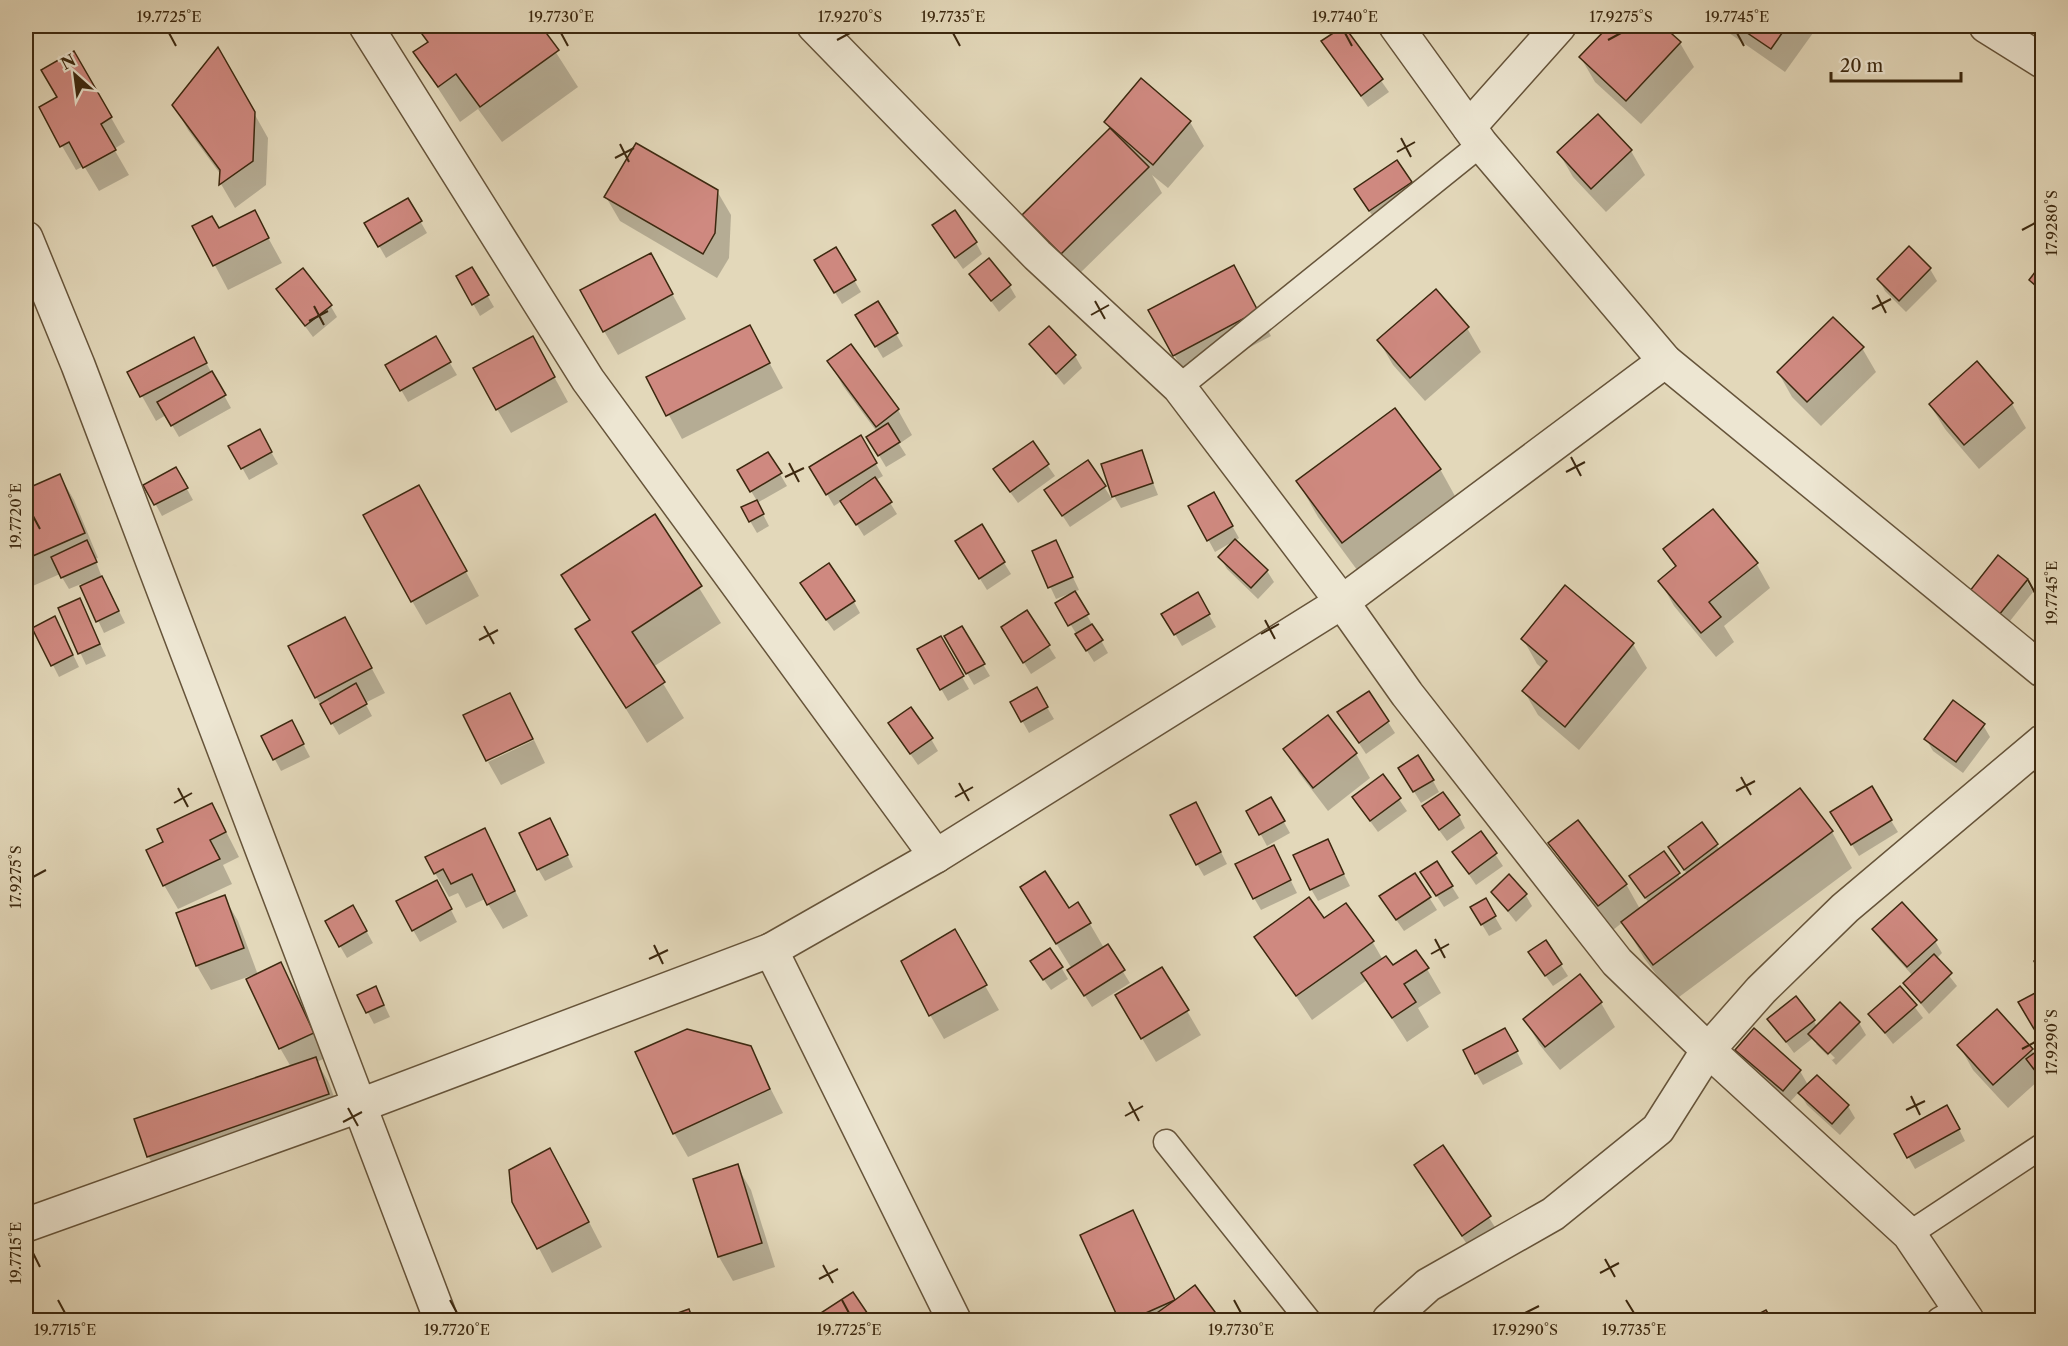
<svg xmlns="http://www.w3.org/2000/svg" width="2068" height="1346" font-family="'Libre Caslon Text',serif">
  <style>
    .shadow { fill: #0003; fill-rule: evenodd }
    .building { fill: #cf8980; stroke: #3c280f; stroke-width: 1.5 }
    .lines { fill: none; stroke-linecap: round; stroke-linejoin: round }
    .lane-casing { stroke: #66543a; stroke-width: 27 }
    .street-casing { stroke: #66543a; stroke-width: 36 }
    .lane { stroke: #ede6d2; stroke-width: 24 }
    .street { stroke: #ede6d2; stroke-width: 33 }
    .ticks { fill: none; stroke: #3c280f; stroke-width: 2 }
    .neatline { fill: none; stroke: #3c280f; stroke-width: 2 }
    .ticks-label { font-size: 15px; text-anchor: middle; fill: #3c280f }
  </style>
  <rect width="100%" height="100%" fill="#e3d8ba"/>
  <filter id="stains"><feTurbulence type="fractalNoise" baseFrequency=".00333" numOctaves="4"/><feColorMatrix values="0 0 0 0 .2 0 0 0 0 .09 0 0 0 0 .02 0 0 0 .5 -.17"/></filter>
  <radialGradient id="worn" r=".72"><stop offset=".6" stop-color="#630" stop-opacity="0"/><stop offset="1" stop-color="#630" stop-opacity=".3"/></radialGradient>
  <!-- shadow -->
  <g class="shadow">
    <polygon points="417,26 441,26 447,35 461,26 539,26 578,87 502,142 478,109 460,122 415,53 428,44"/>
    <polygon points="1611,26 1661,26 1680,43 1694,67 1641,124 1595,82 1581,58"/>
    <polygon points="1719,26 1818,26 1785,72"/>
    <polygon points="1343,27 1389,92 1368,107 1323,42"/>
    <polygon points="218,50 268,138 266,185 235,208 221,184 221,175 188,130 174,105"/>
    <polygon points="74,53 125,142 114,149 129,175 99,191 84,166 76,170 62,146 59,97"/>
    <polygon points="1106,122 1190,122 1204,146 1168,188 1152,175 1162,193 1076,277 1038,239 1024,215 1110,130"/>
    <polygon points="1631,151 1645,175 1606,212 1573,177 1559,153"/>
    <polygon points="1410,183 1417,194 1377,222 1362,201"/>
    <polygon points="717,191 731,215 729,258 717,278 620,221 606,197"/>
    <polygon points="408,200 427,233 386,258 366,223"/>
    <polygon points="254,212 282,263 228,290 194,226 219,230"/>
    <polygon points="941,238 976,243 982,254 963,269"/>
    <polygon points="836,249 861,292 842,304 816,261"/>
    <polygon points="2042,265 2042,301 2031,280"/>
    <polygon points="472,269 494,307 480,316 458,277"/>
    <polygon points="1930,269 1937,281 1906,312 1885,291 1879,279"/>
    <polygon points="971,274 1009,285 1016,297 999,312"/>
    <polygon points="664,279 686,319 618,355 604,331"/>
    <polygon points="278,290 330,305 337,317 313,337"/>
    <polygon points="1247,291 1271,336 1188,380 1150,311"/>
    <polygon points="878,303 903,346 883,358 864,327"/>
    <polygon points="750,327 783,388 682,439 648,377"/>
    <polygon points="1049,328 1075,356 1082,368 1064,385 1031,344"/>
    <polygon points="1467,328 1481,352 1425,401 1393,365 1379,341"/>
    <polygon points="435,338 457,375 408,402 387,365"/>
    <polygon points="193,339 231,408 179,437 166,415 156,421 129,373"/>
    <polygon points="850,346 898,410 912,435 899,444 906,455 886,467 868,437 877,432 843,386 829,361"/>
    <polygon points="1862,348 1876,372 1821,426 1792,397 1778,372"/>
    <polygon points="546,362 568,402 511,433 497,409"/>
    <polygon points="2012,404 2026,428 1979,469 1945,429 1930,405"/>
    <polygon points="860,437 883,476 876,480 897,514 864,536 842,501 834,506 811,467"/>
    <polygon points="266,443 278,464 249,480 230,446"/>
    <polygon points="1032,443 1055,476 1018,503 1002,481"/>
    <polygon points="1141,452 1158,495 1121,508 1114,496"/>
    <polygon points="768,454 787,486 757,503 769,526 757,533 750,521 757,501 739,471"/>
    <polygon points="1088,462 1112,499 1070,527 1046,491"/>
    <polygon points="176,469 193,500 162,516 145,485"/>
    <polygon points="1440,469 1460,505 1363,578 1318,517 1298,482"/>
    <polygon points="60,476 74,500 98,558 95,559 101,575 125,623 104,633 81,584 69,589 60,574 26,589 26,512 35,508"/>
    <polygon points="1214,494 1239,538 1235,541 1267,571 1274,582 1258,599 1227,569 1220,557 1234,541 1215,552 1190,506"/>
    <polygon points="433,511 479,596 426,625 412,601"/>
    <polygon points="654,516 721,623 653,667 684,718 647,743 577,630 590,621 563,575"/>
    <polygon points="981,526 1011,574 987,590 964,553"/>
    <polygon points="1056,542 1079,590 1074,592 1108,653 1094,662 1057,603 1070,596 1069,594 1056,599 1034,552"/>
    <polygon points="1665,549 1756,563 1770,588 1724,626 1734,642 1716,657 1674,606 1660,581 1676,568"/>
    <polygon points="2026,580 2033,592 2006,626 1978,604"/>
    <polygon points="1197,594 1216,627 1182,646 1164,615"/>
    <polygon points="808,595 854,602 860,613 834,631"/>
    <polygon points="79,600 106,656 86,665 60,609"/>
    <polygon points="1027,612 1056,658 1031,674 1010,640"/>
    <polygon points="34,628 61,630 79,667 59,677"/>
    <polygon points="961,628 990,676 974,685 946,637"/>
    <polygon points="940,638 969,689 948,701 919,650"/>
    <polygon points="1523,639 1633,644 1647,668 1579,750 1538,715 1524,691 1543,669 1537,664"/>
    <polygon points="358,643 385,693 365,703 372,716 339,735 316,697"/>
    <polygon points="1036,689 1054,719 1029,733 1012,703"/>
    <polygon points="1339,713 1388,722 1395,733 1366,754"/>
    <polygon points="1328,717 1356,754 1370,778 1328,811 1299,773 1285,749"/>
    <polygon points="1983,725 1990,737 1963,773 1933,751 1926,739"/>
    <polygon points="298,734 310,757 281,771 263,737"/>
    <polygon points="897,735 931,739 938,751 918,765"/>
    <polygon points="534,740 545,763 501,785 488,762"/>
    <polygon points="1383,776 1407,811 1378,832 1353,798"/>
    <polygon points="1407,780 1433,781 1439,792 1421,803"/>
    <polygon points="1871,788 1898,832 1859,856 1839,824"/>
    <polygon points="1799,790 1832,832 1852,868 1675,1000 1644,958 1623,922 1613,930 1564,867 1550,843 1626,884 1640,909 1649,903 1638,888 1678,874 1681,879 1687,874 1677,859 1701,824 1720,850"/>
    <polygon points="1271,799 1290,833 1267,846 1248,811"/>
    <polygon points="212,804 239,857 223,865 232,884 178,909 164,885 165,843"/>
    <polygon points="1203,816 1227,864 1204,876 1197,864"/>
    <polygon points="1459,816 1465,828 1447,841 1431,819"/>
    <polygon points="550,820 573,867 545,881 538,869"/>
    <polygon points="484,830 528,916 503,929 485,899 466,908 458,893 449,897 435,873"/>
    <polygon points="1481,833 1503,866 1476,885 1454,853"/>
    <polygon points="1327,841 1350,886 1318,901 1311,889"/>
    <polygon points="1280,859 1297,893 1261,910 1254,898"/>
    <polygon points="1437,863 1459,898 1444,907 1429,884"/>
    <polygon points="1415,875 1437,910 1404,931 1388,908"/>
    <polygon points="1022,888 1090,924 1104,948 1107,946 1130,983 1092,1007 1076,982 1072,969"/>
    <polygon points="1492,892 1525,894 1532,906 1516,922"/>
    <polygon points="443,894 457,922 420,942 413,930"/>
    <polygon points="224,897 238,921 258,975 281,964 295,989 327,1057 317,1062 329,1083 342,1119 162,1180 148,1156 291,1067 280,1048 253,975 211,990 197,966"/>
    <polygon points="1485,900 1502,929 1489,936 1472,908"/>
    <polygon points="353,907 373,943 347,958 340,946"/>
    <polygon points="1874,929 1935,941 1942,953 1936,959 1957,986 1929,1014 1905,984 1913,976 1881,941"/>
    <polygon points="954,932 999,1010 944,1039 930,1015"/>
    <polygon points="1256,937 1372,941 1383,960 1393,967 1427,969 1441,993 1418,1008 1429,1027 1407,1042 1367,980 1312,1020"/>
    <polygon points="1546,942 1568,976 1553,986 1537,964"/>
    <polygon points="1061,967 1068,979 1051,990 1039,973"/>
    <polygon points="1900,988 1923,1018 1893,1044 1870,1014"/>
    <polygon points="2041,992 2042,995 2042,1041 2020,1003"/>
    <polygon points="359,996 382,1000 390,1017 374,1024"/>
    <polygon points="1601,1003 1615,1027 1560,1070 1539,1044 1525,1019"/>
    <polygon points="1187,1011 1201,1035 1156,1062 1131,1020"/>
    <path d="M1769,1019L1814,1021L1817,1027L1859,1023L1866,1035L1836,1065L1813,1038L1794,1053ZM1819,1042L1835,1058L1832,1060L1816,1044Z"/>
    <polygon points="1754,1031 1800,1071 1808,1085 1817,1077 1848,1106 1855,1118 1840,1135 1807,1105 1799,1092 1790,1102 1744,1062 1737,1050"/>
    <polygon points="1512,1042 1523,1064 1483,1085 1476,1073"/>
    <polygon points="1959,1045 2032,1050 2034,1055 2041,1050 2042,1082 2040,1079 2008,1108 1973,1070"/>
    <polygon points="750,1048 783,1113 688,1157 674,1133"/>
    <polygon points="1954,1119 1965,1141 1915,1169 1896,1135"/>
    <polygon points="1443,1147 1504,1241 1477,1260 1416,1165"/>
    <polygon points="737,1166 751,1190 775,1267 733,1281 719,1257 695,1180"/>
    <polygon points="564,1174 602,1247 552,1273 514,1201"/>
    <polygon points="1132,1212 1176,1300 1195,1287 1219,1320 1121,1320 1082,1236"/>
    <polygon points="852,1294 870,1320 813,1320"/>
  </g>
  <!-- building -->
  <g class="building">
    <polygon points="416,26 443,26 448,33 458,26 541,26 559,50 480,107 456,74 438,87 413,52 428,42"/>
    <polygon points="1344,26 1383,79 1361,96 1321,41"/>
    <polygon points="1609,26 1663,26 1681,42 1626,101 1579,57"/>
    <polygon points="1737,26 1787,26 1771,49"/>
    <polygon points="218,47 255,112 253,161 219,185 220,170 172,105"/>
    <polygon points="74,51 112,117 101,124 116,150 83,168 69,142 60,147 39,107 57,97 41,70"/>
    <polygon points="1141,78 1191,121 1153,165 1104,122"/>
    <polygon points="1598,114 1632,150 1591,189 1557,152"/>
    <polygon points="1110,128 1149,167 1061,254 1022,215"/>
    <polygon points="636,143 718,190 715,233 703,254 604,197"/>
    <polygon points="1397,160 1412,182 1369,211 1354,189"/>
    <polygon points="408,198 422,221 378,247 364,223"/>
    <polygon points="255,210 269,238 213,266 192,226 212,216 219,228"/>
    <polygon points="955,210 977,242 955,258 932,225"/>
    <polygon points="1909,246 1931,268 1899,301 1877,279"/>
    <polygon points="836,247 856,280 834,293 814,260"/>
    <polygon points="651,253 673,294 603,332 580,290"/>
    <polygon points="989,258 1011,285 991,301 969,274"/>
    <polygon points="2042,263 2042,291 2029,280"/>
    <polygon points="1234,265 1258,311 1173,356 1148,310"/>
    <polygon points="472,267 489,295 472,305 456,276"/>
    <polygon points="303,268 332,305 305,326 276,289"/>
    <polygon points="1436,289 1469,327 1410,378 1377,340"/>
    <polygon points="878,301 898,333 875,347 855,315"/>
    <polygon points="1833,317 1864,347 1807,402 1777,372"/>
    <polygon points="750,325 770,363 666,416 646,377"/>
    <polygon points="1049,326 1076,355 1056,374 1029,344"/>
    <polygon points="436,336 451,362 400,391 385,365"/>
    <polygon points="533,336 555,377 496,410 473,368"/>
    <polygon points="194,337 207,363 140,397 127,372"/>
    <polygon points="851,344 899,409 876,427 827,361"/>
    <polygon points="1977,361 2013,403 1964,445 1929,404"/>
    <polygon points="212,371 226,395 171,426 157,402"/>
    <polygon points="1395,408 1441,469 1342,543 1296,481"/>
    <polygon points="888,423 900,442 878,456 866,437"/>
    <polygon points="260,429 272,452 241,469 228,446"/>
    <polygon points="861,435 877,463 826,495 809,467"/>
    <polygon points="1033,441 1049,464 1010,492 993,469"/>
    <polygon points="1142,450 1153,483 1112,497 1101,464"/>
    <polygon points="768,452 782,473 750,492 737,470"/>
    <polygon points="1088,460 1106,486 1062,516 1044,490"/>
    <polygon points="176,467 188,488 154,505 143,485"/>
    <polygon points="60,474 85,533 26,559 26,510 33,507 26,489"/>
    <polygon points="875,477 892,502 856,525 840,501"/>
    <polygon points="419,485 467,571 411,602 363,515"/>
    <polygon points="1214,492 1233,526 1207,541 1188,506"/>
    <polygon points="757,500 764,514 749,522 741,507"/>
    <polygon points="1713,509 1758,563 1709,602 1721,617 1701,633 1658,581 1676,566 1663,549"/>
    <polygon points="655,514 702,586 632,632 665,682 626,708 575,629 590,620 561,575"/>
    <polygon points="982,524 1005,562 979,579 955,541"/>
    <polygon points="1235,539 1268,570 1251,588 1218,557"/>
    <polygon points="87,540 97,562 61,578 51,557"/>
    <polygon points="1056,540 1073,577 1048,588 1032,551"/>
    <polygon points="1998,555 2028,579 1999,615 1969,592"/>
    <polygon points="829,563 855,601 826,620 800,583"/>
    <polygon points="102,576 119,611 96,622 80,586"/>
    <polygon points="1565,585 1634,643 1565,727 1522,691 1547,661 1521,639"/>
    <polygon points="1075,591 1089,614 1068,626 1055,603"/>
    <polygon points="1198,592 1210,614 1174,635 1161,614"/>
    <polygon points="80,598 100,644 78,654 58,608"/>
    <polygon points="1027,610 1050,645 1023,663 1001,627"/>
    <polygon points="55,616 73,655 51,666 32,628"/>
    <polygon points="345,617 372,668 315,698 288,646"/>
    <polygon points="1092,624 1103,640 1086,651 1075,634"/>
    <polygon points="962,626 985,664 966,674 944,636"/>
    <polygon points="941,636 964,676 940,690 917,649"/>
    <polygon points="356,683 367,704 331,724 320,704"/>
    <polygon points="1037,687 1048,707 1021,722 1010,702"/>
    <polygon points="1369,691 1389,721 1359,743 1337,712"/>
    <polygon points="510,693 533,739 486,761 463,715"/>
    <polygon points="1953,700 1985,724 1956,762 1924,739"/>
    <polygon points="911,707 933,738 910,754 888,723"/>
    <polygon points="1328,715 1357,753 1313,788 1283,749"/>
    <polygon points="292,720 304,744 273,760 261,736"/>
    <polygon points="1418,755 1434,780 1413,792 1398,768"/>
    <polygon points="1383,774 1401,798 1370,821 1352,797"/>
    <polygon points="1872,786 1892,820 1851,845 1830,812"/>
    <polygon points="1800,788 1833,831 1653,965 1621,922"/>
    <polygon points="1443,792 1460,815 1439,830 1422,806"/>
    <polygon points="1271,797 1285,821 1259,835 1246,811"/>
    <polygon points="1196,802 1221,852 1196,865 1170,815"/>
    <polygon points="212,803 226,832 210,840 220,859 163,886 146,850 163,842 157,829"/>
    <polygon points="550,818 568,855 537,870 519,833"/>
    <polygon points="1578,820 1627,884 1598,906 1548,843"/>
    <polygon points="1702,822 1718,844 1684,870 1668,847"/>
    <polygon points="485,828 515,891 487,905 472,874 451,884 443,869 434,874 425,857"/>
    <polygon points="1481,831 1497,853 1469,874 1452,852"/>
    <polygon points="1328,839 1344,874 1310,890 1293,855"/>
    <polygon points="1274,845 1291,880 1253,899 1235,864"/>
    <polygon points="1664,851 1680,873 1645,898 1629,876"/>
    <polygon points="1437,861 1453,886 1436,896 1420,872"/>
    <polygon points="1045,871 1069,908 1078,902 1091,923 1056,944 1020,887"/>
    <polygon points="1415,873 1431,897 1396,920 1379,896"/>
    <polygon points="1509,874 1527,894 1508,911 1491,892"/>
    <polygon points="437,880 452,909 412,931 396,901"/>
    <polygon points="225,895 244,948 196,966 176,913"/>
    <polygon points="1309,897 1324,918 1346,903 1374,941 1296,996 1254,937"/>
    <polygon points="1486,898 1496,916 1481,925 1470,907"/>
    <polygon points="1902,902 1937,940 1907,967 1872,929"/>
    <polygon points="353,905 367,931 339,947 325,921"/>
    <polygon points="955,929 987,985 929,1016 901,961"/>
    <polygon points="1546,940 1562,964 1545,976 1528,952"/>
    <polygon points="1108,944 1125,970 1084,996 1067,970"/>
    <polygon points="1050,948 1063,967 1043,980 1030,961"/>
    <polygon points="1416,950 1429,968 1404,984 1416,1002 1392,1018 1361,973 1386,956 1393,965"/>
    <polygon points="1934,954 1952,973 1921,1003 1903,983"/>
    <polygon points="2042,956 2042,978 2034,961"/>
    <polygon points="281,962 314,1033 279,1049 246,979"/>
    <polygon points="1162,967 1189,1010 1141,1039 1115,995"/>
    <polygon points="1580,974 1602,1002 1545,1047 1523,1019"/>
    <polygon points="376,986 384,1005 366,1013 357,995"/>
    <polygon points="1900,986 1917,1005 1885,1033 1868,1014"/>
    <polygon points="2041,990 2042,1030 2037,1034 2018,1002"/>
    <polygon points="1796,996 1815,1020 1786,1042 1767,1019"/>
    <polygon points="1840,1002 1860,1022 1828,1054 1808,1034"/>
    <polygon points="1997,1009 2033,1049 1993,1085 1957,1045"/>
    <polygon points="1505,1028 1518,1051 1475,1074 1463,1050"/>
    <polygon points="1754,1028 1801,1070 1783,1091 1735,1050"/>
    <polygon points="687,1029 751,1046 770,1089 673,1134 635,1052"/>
    <polygon points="2041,1048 2042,1067 2036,1072 2026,1059"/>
    <polygon points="316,1057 329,1094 147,1157 134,1119"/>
    <polygon points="1817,1075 1849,1105 1832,1124 1798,1093"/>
    <polygon points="1947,1105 1960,1129 1907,1158 1894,1134"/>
    <polygon points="1443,1145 1491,1216 1462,1236 1414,1165"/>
    <polygon points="550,1148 589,1222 537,1249 512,1202 509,1170"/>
    <polygon points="738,1164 762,1243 718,1257 693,1179"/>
    <polygon points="1133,1210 1175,1300 1130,1320 1119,1320 1080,1235"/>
    <polygon points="1195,1285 1221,1320 1147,1320 1175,1300"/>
    <polygon points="853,1292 872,1320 810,1320"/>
    <polygon points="689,1309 693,1320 658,1320"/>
    <polygon points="1766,1310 1772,1320 1747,1320"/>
  </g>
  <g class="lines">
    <defs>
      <g id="lane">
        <polyline points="1179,387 1481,144"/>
        <polyline points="1166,1142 1308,1320"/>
        <polyline points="1909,1234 2042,1146"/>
        <polyline points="1939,1320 1960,1308"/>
      </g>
      <g id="street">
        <polyline points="366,26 588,380 936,856"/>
        <polyline points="814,26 1037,255 1179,387 1342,602 1407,694 1617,962 1708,1050 1909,1234 1967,1320"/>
        <polyline points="1396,26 1481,144 1665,361 2042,670"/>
        <polyline points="1986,26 2042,61"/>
        <polyline points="1469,127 1559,26"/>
        <polyline points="26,238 78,365 441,1320"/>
        <polyline points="771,950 954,1320"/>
        <polyline points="26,1225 361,1105 771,950 936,856 1342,602 1665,361"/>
        <polyline points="1389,1320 1428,1285 1553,1214 1658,1129 1708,1050 1761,990 1845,908 2042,742"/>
      </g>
    </defs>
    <!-- lane casing -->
    <use href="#lane" class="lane-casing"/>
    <!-- street casing -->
    <use href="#street" class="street-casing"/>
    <!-- lane -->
    <use href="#lane" class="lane"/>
    <!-- street -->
    <use href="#street" class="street"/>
  </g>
  <!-- ticks -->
  <path class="ticks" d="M169,33L176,46M561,33L568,46M953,33L960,46M1345,33L1352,46M1737,33L1744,46M837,40L850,33M1608,40L1621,33M1401,138L1411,157M620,144L629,162M1397,152L1415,142M615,158L634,148M2022,230L2035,223M1877,295L1886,313M1095,301L1105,319M314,306L324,325M1872,309L1891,299M1091,315L1109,305M309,321L328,311M1571,457L1581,476M789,463L799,482M1566,472L1585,462M785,477L804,468M33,516L40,529M2028,580L2035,593M1265,620L1275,639M484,626L494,644M1261,634L1279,624M479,640L498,630M1741,777L1751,795M959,783L969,801M178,788L188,807M1736,791L1755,781M955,797L973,787M174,803L192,793M33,877L46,870M1435,939L1445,958M654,945L663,964M1431,954L1449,944M649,959L668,950M2022,1049L2035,1042M1911,1096L1920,1115M1129,1102L1139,1121M348,1108L358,1126M1906,1110L1925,1101M1125,1116L1143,1106M343,1122L362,1112M33,1253L40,1267M1605,1259L1615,1277M823,1265L833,1283M1600,1273L1619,1263M819,1279L838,1269M58,1300L65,1313M450,1300L457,1313M842,1300L849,1313M1234,1300L1241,1313M1626,1300L1634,1313M1525,1313L1539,1306"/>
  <!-- margin -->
  <rect width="2068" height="1346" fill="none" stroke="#e3d8ba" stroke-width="66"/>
  <!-- north arrow -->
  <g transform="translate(75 75) rotate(332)" stroke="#ede6d2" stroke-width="4.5" paint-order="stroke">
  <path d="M0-4.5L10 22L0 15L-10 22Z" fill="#3c280f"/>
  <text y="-9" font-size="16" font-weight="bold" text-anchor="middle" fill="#3c280f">N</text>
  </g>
  <!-- scale -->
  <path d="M1831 72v9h130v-9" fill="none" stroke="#3c280f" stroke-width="3"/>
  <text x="1840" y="72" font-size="18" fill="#3c280f" stroke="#ede6d2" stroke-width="4.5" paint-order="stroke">20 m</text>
  <rect x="33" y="33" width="2002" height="1280" class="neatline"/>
  <g class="ticks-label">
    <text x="169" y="22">19.7725°E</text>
    <text x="561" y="22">19.7730°E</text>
    <text x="850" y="22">17.9270°S</text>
    <text x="953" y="22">19.7735°E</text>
    <text x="1345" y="22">19.7740°E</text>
    <text x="1621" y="22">17.9275°S</text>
    <text x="1737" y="22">19.7745°E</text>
    <text transform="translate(2052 223) rotate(-90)" y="5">17.9280°S</text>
    <text transform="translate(16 516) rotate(-90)" y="5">19.7720°E</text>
    <text transform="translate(2052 593) rotate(-90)" y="5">19.7745°E</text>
    <text transform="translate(16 877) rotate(-90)" y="5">17.9275°S</text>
    <text transform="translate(2052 1042) rotate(-90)" y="5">17.9290°S</text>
    <text transform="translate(16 1253) rotate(-90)" y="5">19.7715°E</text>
    <text x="65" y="1335">19.7715°E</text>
    <text x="457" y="1335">19.7720°E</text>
    <text x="849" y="1335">19.7725°E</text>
    <text x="1241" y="1335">19.7730°E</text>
    <text x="1525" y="1335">17.9290°S</text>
    <text x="1634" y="1335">19.7735°E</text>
  </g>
  <rect width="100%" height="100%" filter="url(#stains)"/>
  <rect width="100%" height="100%" fill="url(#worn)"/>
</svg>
